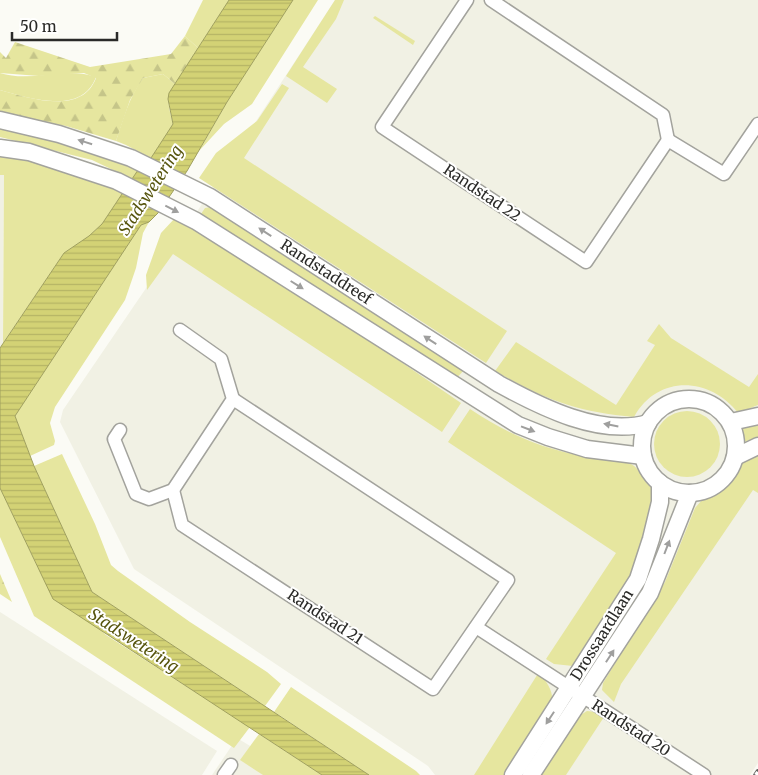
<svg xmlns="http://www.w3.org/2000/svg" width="758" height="775" font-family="Merriweather,serif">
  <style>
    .built { fill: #f1f1e4 }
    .grass { fill: #e6e69f }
    .forest { fill: url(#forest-firs) }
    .water { fill: url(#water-rules); stroke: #a0a05e }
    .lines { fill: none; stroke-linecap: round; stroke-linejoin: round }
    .minor-casing { stroke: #a3a39d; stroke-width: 15 }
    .secondary-casing { stroke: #a3a39d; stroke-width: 19 }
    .minor { stroke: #fff; stroke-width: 12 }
    .secondary { stroke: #fff; stroke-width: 16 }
    .rail-casing { stroke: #60605d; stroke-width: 5.5 }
    .rail { stroke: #fffffe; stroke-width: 4; stroke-dasharray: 11; stroke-linecap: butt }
    .oneway { fill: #9f9f9e }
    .labels { text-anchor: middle; stroke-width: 4; stroke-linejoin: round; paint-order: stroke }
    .street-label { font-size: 15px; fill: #2a2a28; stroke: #fffffe }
    .water-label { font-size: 16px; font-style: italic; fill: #57550e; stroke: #fffffe }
  </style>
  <defs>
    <pattern id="forest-firs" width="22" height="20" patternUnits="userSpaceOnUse" patternTransform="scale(1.25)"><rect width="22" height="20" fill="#e6e69f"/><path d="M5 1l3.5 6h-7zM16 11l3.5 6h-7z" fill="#c5c589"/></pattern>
    <pattern id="water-rules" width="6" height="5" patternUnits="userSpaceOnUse" patternTransform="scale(1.25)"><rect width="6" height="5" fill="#d3d275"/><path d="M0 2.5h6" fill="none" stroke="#b5b465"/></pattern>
  </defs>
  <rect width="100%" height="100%" fill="#fbfbf5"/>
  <!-- built -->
  <g class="built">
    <polygon points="335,0 758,0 758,763 750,775 435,775 428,766 134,569 60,422 63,410 170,253"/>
    <polygon points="0,175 4,175 3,343 0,348"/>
    <polygon points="0,612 217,751 202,775 0,775"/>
    <polygon points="237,738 298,775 212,775"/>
  </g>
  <!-- grass -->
  <g class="grass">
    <polygon points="203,0 229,0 198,48 185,36"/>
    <polygon points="293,0 318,0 252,104 224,124 199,151 227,102"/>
    <polygon points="335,0 344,0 336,19 303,67 337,89 327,103 286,76"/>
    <polygon points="375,16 415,41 413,45 373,18"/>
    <path d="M0,73C31,83 66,66 96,77C82,116 29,98 0,90Z"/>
    <path d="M163,74L175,84C165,101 169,106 173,124L151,158L126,145L116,141C123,120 129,97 143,78Z"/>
    <polygon points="282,84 289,88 244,158 507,331 486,363 199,178 216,153 257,121"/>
    <polygon points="0,128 73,146 138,170 132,179 92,160 0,137"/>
    <polygon points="0,153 17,156 124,191 102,224 89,236 64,253 3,343 4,175 0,175"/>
    <polygon points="211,207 464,370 455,380 203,217 201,214 205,208"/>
    <polygon points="175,218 190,225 325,310 461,403 442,432 173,254 147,290 146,275 161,233"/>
    <polygon points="149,222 143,233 136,268 125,300 55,407 50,423 55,441 54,445 30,456 15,416 141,225"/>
    <path d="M659,324L671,338L749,387L758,374V405L738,413C710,377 658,374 634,417C577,412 545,400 495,371L516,342L616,405L655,345L647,341Z"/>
    <path d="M470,409C508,434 537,447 582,456C594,458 622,459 631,464C639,468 651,486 654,494L647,540L629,578L573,666L554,664L546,659L616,553L448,442Z"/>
    <circle cx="687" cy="444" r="33"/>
    <polygon points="758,423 758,437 744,442 741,428"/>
    <polygon points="758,453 758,493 753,490 621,684 614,702 602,690 603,683 665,582 695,508 702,500 728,485 743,459"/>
    <polygon points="62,454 95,524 111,565 118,571 190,622 267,672 281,684 265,706 92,592 34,466"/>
    <polygon points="0,488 38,568 106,635 250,727 234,748 34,616 0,537"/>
    <path d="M539,672C544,679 551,687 552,696C553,709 514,761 505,775H474Z"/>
    <polygon points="291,687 416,771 420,775 369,775 282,717 274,712"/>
    <polygon points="587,711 596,712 604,717 566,775 540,775 579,716"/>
    <polygon points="259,734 322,775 263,775 240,760"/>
  </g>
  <!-- forest -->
  <g class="forest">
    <path d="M185,36L198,48L175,84L163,74L143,78L130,100L116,141L66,126L0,113V90C29,98 82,116 96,78L84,73L39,76L0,73V52L6,58L15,42L90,67L171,54Z"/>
    <polygon points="0,574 12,602 0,594"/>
  </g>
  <!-- water -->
  <polygon class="water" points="229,0 293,0 227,102 187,171 158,213 149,222 141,225 15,416 34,466 92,592 369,775 322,775 53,599 0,488 0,348 64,253 89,236 102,224 138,170 151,158 173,124 168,99 169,93"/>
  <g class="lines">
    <defs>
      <g id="minor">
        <polyline points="467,0 382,127 586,262 668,140 724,174 758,124"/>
        <polyline points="491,0 663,115 668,140"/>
        <polyline points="120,430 114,439 136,494 149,499 173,490 233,399 221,359 180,330"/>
        <polyline points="173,490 182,525 433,689 508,580 233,399"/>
        <polyline points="476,627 704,775"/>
        <polyline points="224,775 231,765"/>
      </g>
      <g id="secondary">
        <path d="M0,120L59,134L131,158L210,197L499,384C541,407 600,437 648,423"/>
        <polyline points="0,148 29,152 117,181 196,221 518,425 548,437 587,449 643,456"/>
        <circle cx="689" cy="446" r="47"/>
        <polyline points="731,422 758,416"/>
        <polyline points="735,457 758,446"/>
        <polyline points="513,775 638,579 651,539 660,502 660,483"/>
        <polyline points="531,775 650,593 690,493"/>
      </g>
    </defs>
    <!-- minor casing -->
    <use href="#minor" class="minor-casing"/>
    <!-- secondary casing -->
    <use href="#secondary" class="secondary-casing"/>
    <!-- minor -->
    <use href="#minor" class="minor"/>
    <!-- secondary -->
    <use href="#secondary" class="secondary"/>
    <defs>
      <polyline id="rail" points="756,775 758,772"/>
    </defs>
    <!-- rail casing -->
    <use href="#rail" class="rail-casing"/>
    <!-- rail -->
    <use href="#rail" class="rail"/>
  </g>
  <!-- one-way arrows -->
  <defs><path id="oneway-solid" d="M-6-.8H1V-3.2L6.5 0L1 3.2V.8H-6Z" transform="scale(1.25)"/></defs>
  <g class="oneway">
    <use href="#oneway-solid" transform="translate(85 142) rotate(-162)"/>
    <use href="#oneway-solid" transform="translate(172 209) rotate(27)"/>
    <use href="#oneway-solid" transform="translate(265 232) rotate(-147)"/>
    <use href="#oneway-solid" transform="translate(297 285) rotate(32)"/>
    <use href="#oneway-solid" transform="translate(430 340) rotate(-147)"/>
    <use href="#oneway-solid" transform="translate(611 425) rotate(-169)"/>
    <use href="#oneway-solid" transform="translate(528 429) rotate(21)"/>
    <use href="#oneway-solid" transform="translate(667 547) rotate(-69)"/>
    <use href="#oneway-solid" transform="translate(610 656) rotate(-57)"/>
    <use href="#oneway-solid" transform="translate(550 718) rotate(123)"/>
  </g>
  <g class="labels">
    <!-- street labels -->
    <g class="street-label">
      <text transform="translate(482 193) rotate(34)" y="5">Randstad 22</text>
      <text transform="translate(326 272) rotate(33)" y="5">Randstaddreef</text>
      <text transform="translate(325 617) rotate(33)" y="5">Randstad 21</text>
      <text transform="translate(602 635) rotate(-58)" y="5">Drossaardlaan</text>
      <text transform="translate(631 728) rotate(33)" y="5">Randstad 20</text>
    </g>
    <!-- water labels -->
    <g class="water-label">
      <text transform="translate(150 190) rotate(-57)" y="6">Stadswetering</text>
      <text transform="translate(134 640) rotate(33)" y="6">Stadswetering</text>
    </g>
  </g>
  <!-- scale -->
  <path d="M12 32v8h105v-8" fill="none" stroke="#2a2a28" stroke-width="2.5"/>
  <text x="20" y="32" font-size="15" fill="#2a2a28" stroke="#fffffe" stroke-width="4" paint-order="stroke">50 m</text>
</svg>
